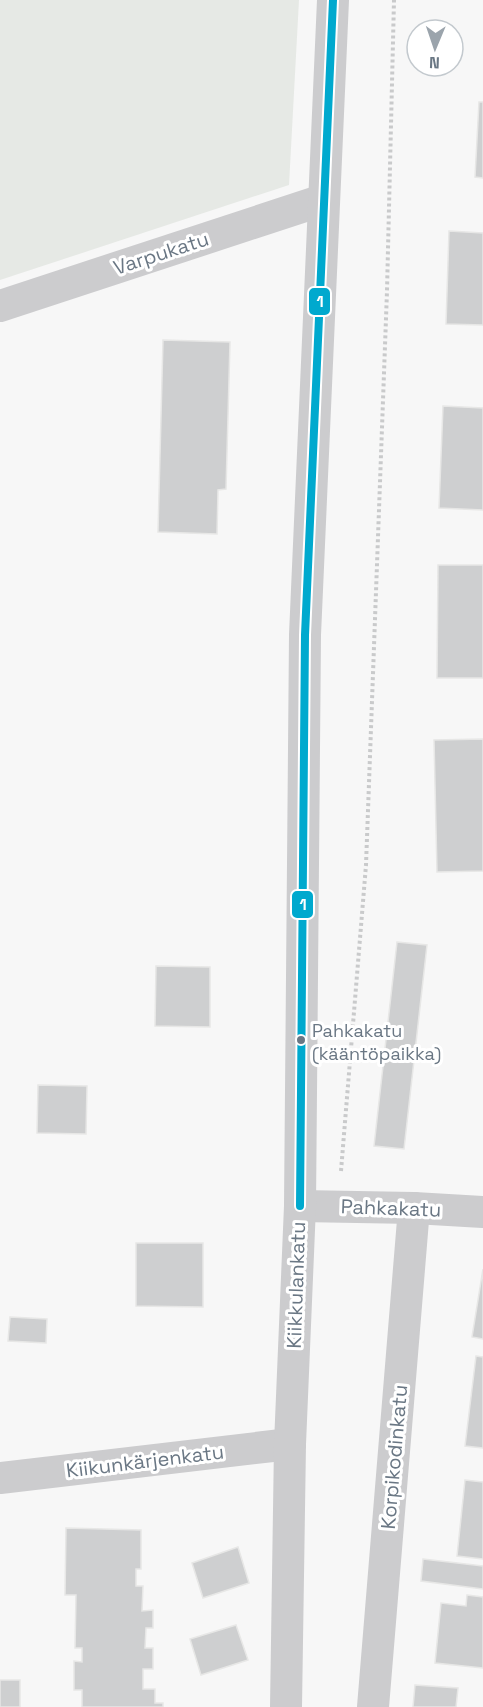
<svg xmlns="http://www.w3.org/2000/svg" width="483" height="1707" font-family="'Space Grotesk',sans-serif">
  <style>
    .green { fill: #e6e9e5 }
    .building { fill: #cecfd0; stroke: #e7e7e6; stroke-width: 1.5 }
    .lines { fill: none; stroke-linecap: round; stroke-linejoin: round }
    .path { stroke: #c9cacb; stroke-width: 4; stroke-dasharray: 3 3; stroke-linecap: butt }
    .street { stroke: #ccccce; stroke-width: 32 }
    .bus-1-casing { stroke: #fff; stroke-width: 12 }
    .bus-1 { stroke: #00a9ce; stroke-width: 8 }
    .bus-dot { fill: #6a7784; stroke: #fff; stroke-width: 2 }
    .labels { text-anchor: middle; stroke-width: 6; stroke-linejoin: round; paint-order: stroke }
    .bus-label { font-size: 18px; fill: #6a7784; stroke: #fff; text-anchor: start }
    .street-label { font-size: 20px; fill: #6a7784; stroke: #fff }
    .line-badge { stroke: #fff; stroke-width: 2 }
    .badge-label { font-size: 16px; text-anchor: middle; font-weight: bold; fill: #fff }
  </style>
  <rect width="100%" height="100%" fill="#f7f7f7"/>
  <!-- green -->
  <polygon class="green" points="0,0 299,0 289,185 0,280"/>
  <!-- building -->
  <g class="building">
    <polygon points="479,102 483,102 483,178 475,177"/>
    <polygon points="449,231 483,233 483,325 446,324"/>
    <polygon points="163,340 230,342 226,489 218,490 217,534 158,532"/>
    <polygon points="443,406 483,408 483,510 439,508"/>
    <polygon points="438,565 483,565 483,678 437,678"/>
    <polygon points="483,739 483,871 437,872 434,740"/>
    <polygon points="397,942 427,945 404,1149 374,1146"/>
    <polygon points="156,966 210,967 210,1027 155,1026"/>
    <polygon points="38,1085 87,1086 86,1134 37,1133"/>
    <polygon points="136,1243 203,1243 203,1307 136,1306"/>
    <polygon points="483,1269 483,1339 472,1337"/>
    <polygon points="10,1317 47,1319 46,1343 8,1341"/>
    <polygon points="476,1356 483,1357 483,1448 465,1446"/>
    <polygon points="465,1480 483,1482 483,1559 457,1556"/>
    <polygon points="66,1528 141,1530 141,1569 136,1569 136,1586 143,1586 142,1611 153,1610 153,1628 146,1628 145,1648 153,1648 153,1669 143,1669 143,1689 155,1689 155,1703 163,1703 163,1707 82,1707 82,1690 74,1690 74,1661 82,1662 82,1648 75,1648 76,1595 65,1595"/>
    <polygon points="238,1547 249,1583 203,1598 192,1563"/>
    <polygon points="423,1559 483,1566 483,1589 421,1581"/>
    <polygon points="467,1595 483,1597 483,1668 435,1663 441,1603 466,1606"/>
    <polygon points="236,1625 248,1660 201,1675 190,1639"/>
    <rect x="0" y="1680" width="20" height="27"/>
    <polygon points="415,1685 458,1688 456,1707 413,1707"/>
  </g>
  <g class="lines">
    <!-- path -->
    <polyline class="path" points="341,1171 366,865 387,291 394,0"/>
    <!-- street -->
    <g class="street">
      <polyline points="0,306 323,200"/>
      <polyline points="300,1206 414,1208 483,1212"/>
      <polyline points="0,1478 290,1444"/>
      <polyline points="286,1707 290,1444 300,1206 305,635 333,0"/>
      <polyline points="373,1707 414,1208"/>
    </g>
    <defs>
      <polyline id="bus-1" points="300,1206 305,635 333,0"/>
    </defs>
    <!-- bus-1 casing -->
    <use href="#bus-1" class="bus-1-casing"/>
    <!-- bus-1 -->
    <use href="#bus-1" class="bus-1"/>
  </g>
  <!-- markers -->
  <circle class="bus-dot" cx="301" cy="1040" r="5"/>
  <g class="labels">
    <!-- bus labels -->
    <g class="bus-label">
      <text x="312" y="1037">Pahkakatu<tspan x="312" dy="23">(kääntöpaikka)</tspan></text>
    </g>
    <!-- street labels -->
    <g class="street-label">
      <text transform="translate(161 253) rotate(-18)" y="7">Varpukatu</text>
      <text transform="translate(391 1208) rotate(2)" y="7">Pahkakatu</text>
      <text transform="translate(296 1285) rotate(-88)" y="7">Kiikkulankatu</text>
      <text transform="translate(394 1457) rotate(-85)" y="7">Korpikodinkatu</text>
      <text transform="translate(145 1461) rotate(-7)" y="7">Kiikunkärjenkatu</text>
    </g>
  </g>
  <g class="line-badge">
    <rect x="308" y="287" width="23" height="29" rx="6" fill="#00a9ce"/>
    <rect x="291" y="890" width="23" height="29" rx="6" fill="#00a9ce"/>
  </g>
  <g class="badge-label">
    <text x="320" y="307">1</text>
    <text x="303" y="910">1</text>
  </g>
  <!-- north arrow -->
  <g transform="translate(435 48) rotate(182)"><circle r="28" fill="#ffffff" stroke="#c3c9ce" stroke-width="1.5"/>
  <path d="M0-4.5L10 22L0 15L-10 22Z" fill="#9ba4ac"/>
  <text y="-9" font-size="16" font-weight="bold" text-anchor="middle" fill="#6a7784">N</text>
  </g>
</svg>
